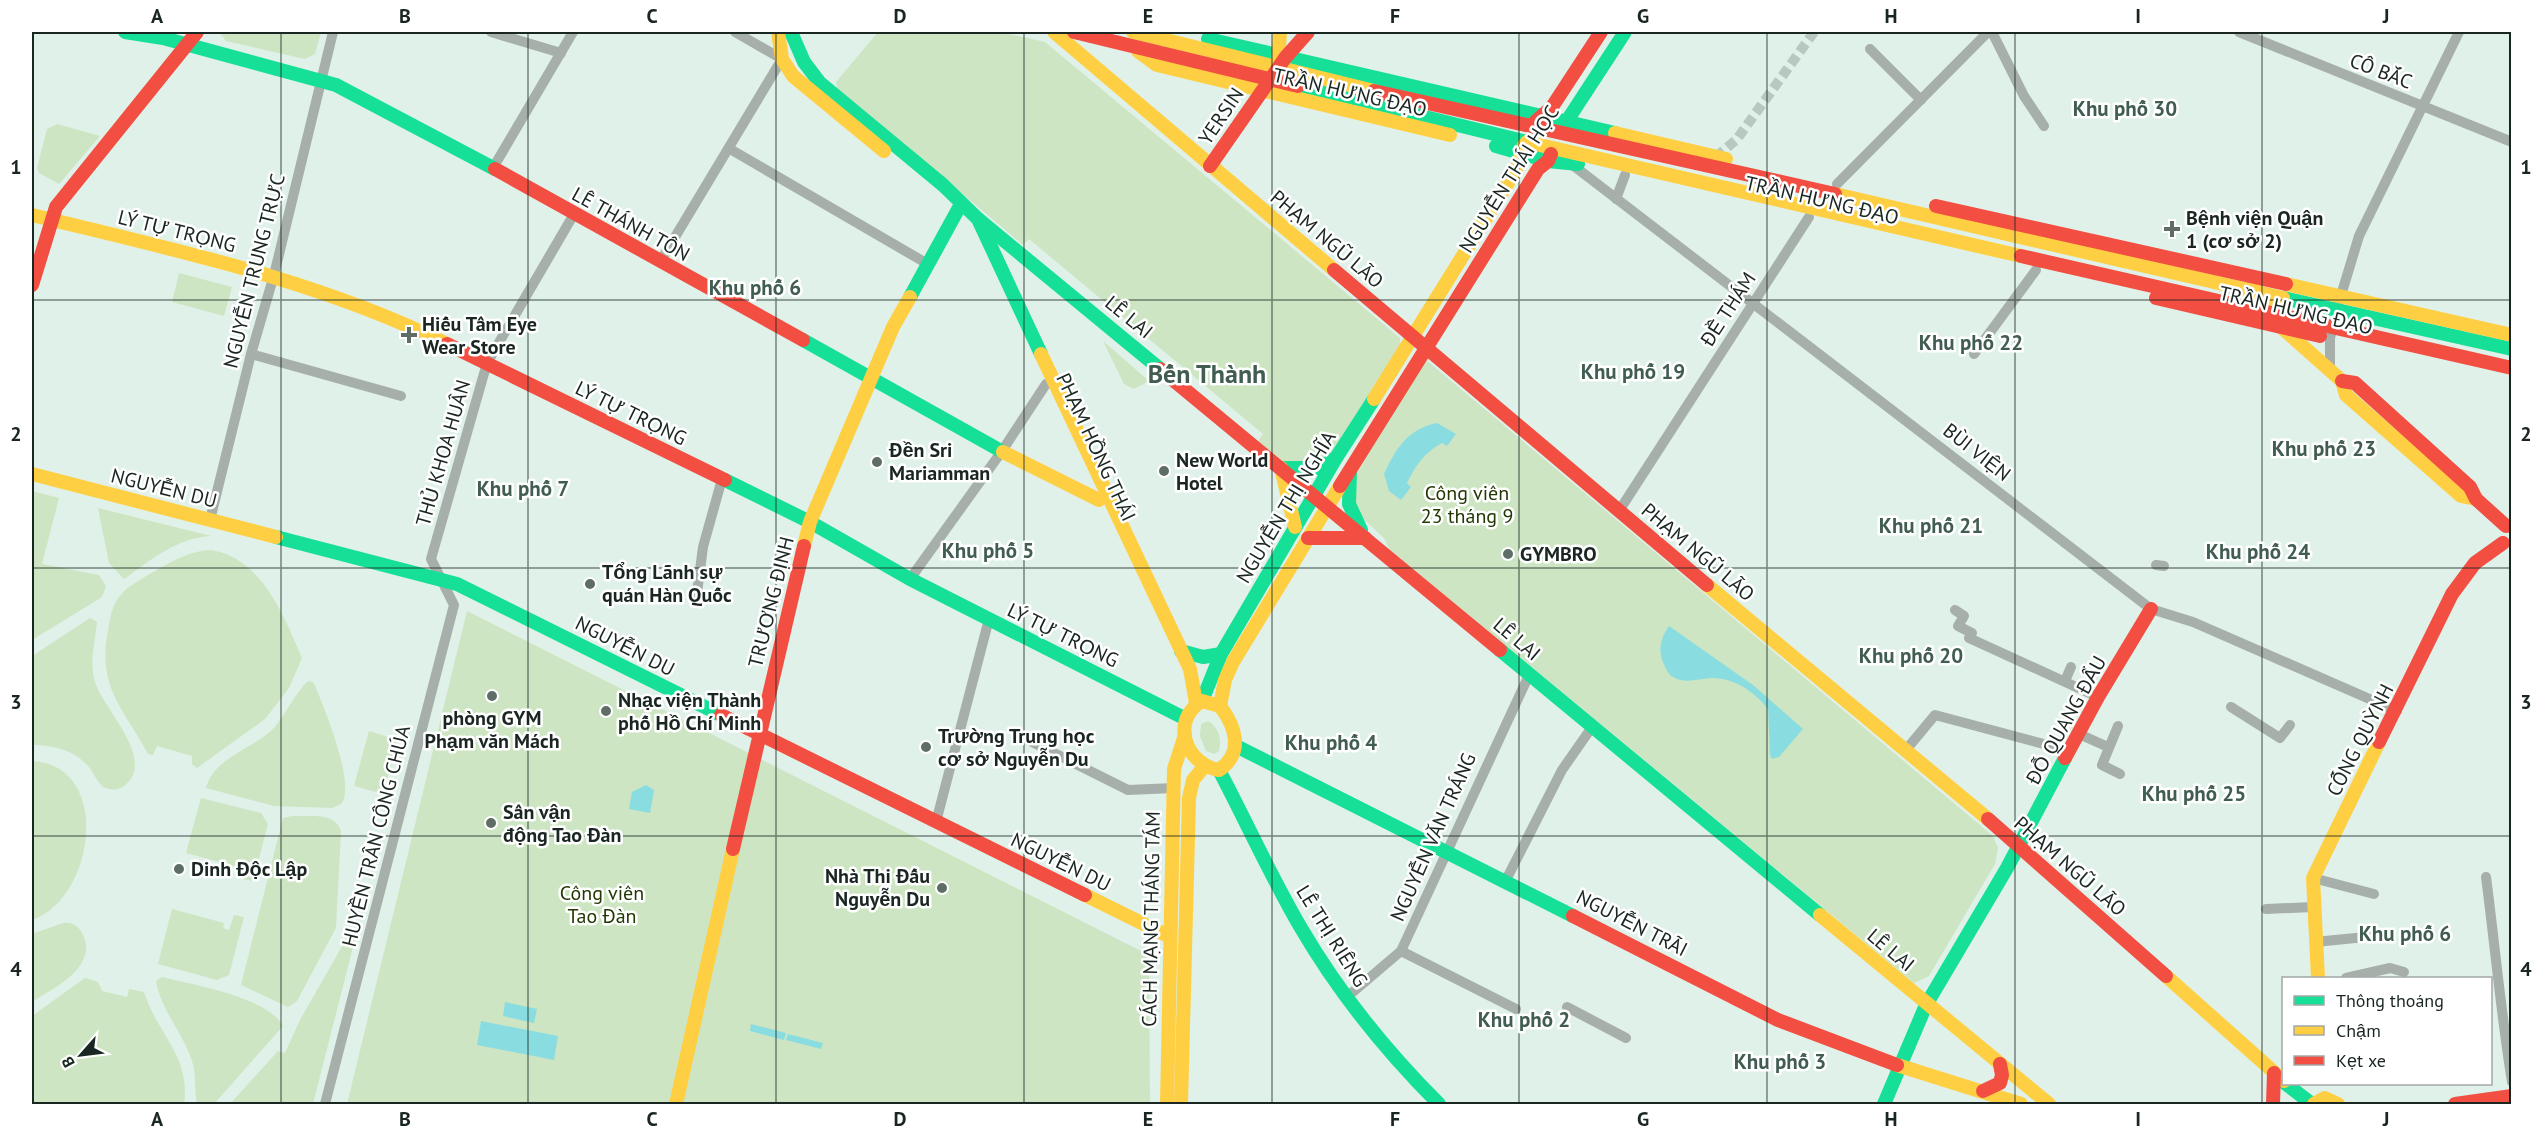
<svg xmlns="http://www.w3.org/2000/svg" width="2543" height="1136" font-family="'PT Sans',sans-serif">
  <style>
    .green { fill: #cde5c2 }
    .water { fill: #89dde1 }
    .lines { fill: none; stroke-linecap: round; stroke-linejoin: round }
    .street-tunnel { stroke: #b8c8c1; stroke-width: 10; stroke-dasharray: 10 5; stroke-linecap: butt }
    .street { stroke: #a7afaa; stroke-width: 10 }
    .fast { stroke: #16e098; stroke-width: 14 }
    .slow { stroke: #ffcf43; stroke-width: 14 }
    .jam { stroke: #f24e42; stroke-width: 14 }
    .grid { fill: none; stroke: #1a2621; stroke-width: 1.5; stroke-opacity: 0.55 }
    .poi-dot { fill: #5f6d67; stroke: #fff; stroke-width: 2 }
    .labels { text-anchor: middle; stroke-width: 5; stroke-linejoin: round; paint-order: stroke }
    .street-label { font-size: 20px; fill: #1a2621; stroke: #fff }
    .poi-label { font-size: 20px; font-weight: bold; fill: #1a2621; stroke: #fff; text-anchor: start }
    .park-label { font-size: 20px; fill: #223702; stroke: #fff }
    .neighbourhood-label { font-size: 21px; font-weight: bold; fill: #415d51; stroke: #fff }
    .district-label { font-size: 26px; font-weight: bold; fill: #415d51; stroke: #fff }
    .neatline { fill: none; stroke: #1a2621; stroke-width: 2 }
    .grid-label { font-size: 20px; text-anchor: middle; font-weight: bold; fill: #1a2621 }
  </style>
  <rect width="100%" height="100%" fill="#e0f1e9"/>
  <!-- green -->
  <g class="green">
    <polygon points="219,32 321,32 315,54 305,59 226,41"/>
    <polygon points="878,32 1000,32 1045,42 1400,338 1400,345 1329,457 1322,462 1283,461 1258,441 1263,434 1029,239 1023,245 837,88 836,82"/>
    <polygon points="57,124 100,136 59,184 39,173 37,168 47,129"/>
    <polygon points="179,273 232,287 224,316 172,302"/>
    <polygon points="1103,341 1149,381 1134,389 1124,384"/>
    <polygon points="1425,359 1993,836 1998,848 1995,864 1929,976 1914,983 1389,549 1384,538 1356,512 1353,480"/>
    <polygon points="32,491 59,498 42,564 99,575 106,586 102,597 32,640"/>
    <path d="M98,508L211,536C176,538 151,560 124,579L109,563Z"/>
    <path d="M211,550C262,558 284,616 302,658L289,688L265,719L197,768L192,764V756L157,746L153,755L148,754C123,707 97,688 108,631C113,598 119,592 148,575C168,564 187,551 211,550Z"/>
    <polygon points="467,611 1149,955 1150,1104 347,1104"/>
    <path d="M90,618L97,622C95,643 89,661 95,682C102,707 157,760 125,785C119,791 111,790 103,787C97,781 94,774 89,767C75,750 52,745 32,745V656Z"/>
    <path d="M309,681L314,683C323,706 357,785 341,804L332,808L274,806L206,788C214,757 253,749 274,728C282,719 302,683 309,681Z"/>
    <path d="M1208,721C1219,727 1222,740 1219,751L1214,754L1206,751L1200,736L1201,724Z"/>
    <polygon points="369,731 398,740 383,794 354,786"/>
    <path d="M32,761C113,765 95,899 32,920Z"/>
    <polygon points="201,798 261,813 268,824 253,881 243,879 246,863 240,862 238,867 186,853"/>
    <path d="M292,816C309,817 335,811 341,831L336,928L297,1001L288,1007L241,985L283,818Z"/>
    <polygon points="172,909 224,923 223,928 229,930 234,915 244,917 229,975 217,980 158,964"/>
    <path d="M63,923C71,922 78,925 82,933C100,966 54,988 32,1002V934Z"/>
    <polygon points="349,934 356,935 313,1104 230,1104 278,1051 285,1053 300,1020"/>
    <path d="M162,977C193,985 268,997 283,1026L214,1104H197C194,1089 197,1073 191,1058C181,1030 161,1010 156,981Z"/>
    <path d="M85,978L98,982L102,991L127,997L129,989L144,992C157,1034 191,1056 184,1104H32V1016Z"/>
  </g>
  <!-- water -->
  <g class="water">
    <path d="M1437,423L1456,434L1447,446L1442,443C1424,453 1416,465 1407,483L1411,487L1401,500L1389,491L1384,474C1396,448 1408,429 1437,423Z"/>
    <path d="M1669,626L1753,685L1803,729L1779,757L1772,759L1770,755L1768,709C1755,692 1733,677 1711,678C1696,679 1684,685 1670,675C1658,658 1657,643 1669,626Z"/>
    <polygon points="646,785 654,790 650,813 629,809 632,792"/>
    <polygon points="505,1002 537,1009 534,1023 503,1016"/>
    <polygon points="481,1021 558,1036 554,1060 477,1045"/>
    <polygon points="751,1024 786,1033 784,1040 750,1031"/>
    <polygon points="788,1034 823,1043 821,1049 786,1040"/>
  </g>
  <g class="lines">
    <!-- street-tunnel -->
    <polyline class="street-tunnel" points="1716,157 1737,139 1814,32"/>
    <!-- street -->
    <g class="street">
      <polyline points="491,32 561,53"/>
      <polyline points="1992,32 2024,96 2044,126"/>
      <polyline points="2239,32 2512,142"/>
      <polyline points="1870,49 1921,100"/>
      <polyline points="730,149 926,263"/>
      <polyline points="1570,163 2151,609 2193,622 2397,711"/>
      <polyline points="493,168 573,32"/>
      <polyline points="1837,184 1988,32"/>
      <polyline points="1616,199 1625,175"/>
      <polyline points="660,262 782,59 735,32"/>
      <polyline points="2339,302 2359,236 2459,32"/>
      <polyline points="251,354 401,396"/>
      <polyline points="1974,354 2036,270"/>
      <polyline points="2330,369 2330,338 2334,323"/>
      <polyline points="1619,511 1809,217"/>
      <polyline points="210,520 251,354 274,275 333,32"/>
      <polyline points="2156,565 2164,566"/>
      <polyline points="910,579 1002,451 1046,384 1054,380"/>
      <polyline points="697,593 703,547 722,479"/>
      <polyline points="1955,610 1964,616 1958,626 1972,633 1969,638 2098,697"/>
      <polyline points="2065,681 2071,667"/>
      <polyline points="2231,707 2280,738 2290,725"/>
      <polyline points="2118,726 2102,765 2120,774"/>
      <polyline points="1016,734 1128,790 1174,788"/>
      <polyline points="2079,734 2108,747"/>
      <polyline points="1905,751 1935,715 2070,751"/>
      <polyline points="936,822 989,619"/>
      <path d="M2486,877C2495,946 2501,1014 2512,1082"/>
      <polyline points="2313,878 2374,894"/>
      <polyline points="1506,880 1562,770 1592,727"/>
      <polyline points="2266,909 2313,907"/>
      <polyline points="2315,942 2376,936"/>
      <polyline points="1401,951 1516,1009"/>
      <polyline points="2346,978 2390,968 2404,972"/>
      <polyline points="1347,997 1401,951 1529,675"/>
      <polyline points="1567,1007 1626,1038"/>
      <polyline points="325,1104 454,605 431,559 487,363 574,214"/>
    </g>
    <!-- fast -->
    <g class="fast">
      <polyline points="125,32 163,38 336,85 495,169"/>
      <polyline points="791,32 804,62 820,83 943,185 978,219 1041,354"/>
      <polyline points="1208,39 1615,133"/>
      <polyline points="1298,86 1527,142"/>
      <polyline points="1561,130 1625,32"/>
      <polyline points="1496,146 1548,161 1578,164"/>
      <polyline points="978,219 1160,369"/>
      <polyline points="910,297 961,204"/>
      <polyline points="2283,298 2512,349"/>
      <polyline points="803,340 1003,452"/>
      <polyline points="1281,468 1319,468 1336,458"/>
      <polyline points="1350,471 1349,504 1361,530"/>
      <polyline points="725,480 810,522 910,579 1184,718"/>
      <polyline points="276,537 457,584 721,715"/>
      <polyline points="1500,650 1820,915"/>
      <polyline points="1181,651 1203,657 1221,654"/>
      <polyline points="1202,701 1221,654 1336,458 1374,399"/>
      <polyline points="1236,746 1573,916"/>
      <path d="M1219,770C1247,823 1271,877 1301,928C1339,993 1386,1051 1439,1104"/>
      <polyline points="2286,1084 2312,1104"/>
      <polyline points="1884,1104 1926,1005 2007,868 2065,758"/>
    </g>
    <!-- slow -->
    <g class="slow">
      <polyline points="778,32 782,59 793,76 884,151"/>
      <polyline points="1054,32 1334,270"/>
      <polyline points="1133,32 1374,91"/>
      <polyline points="1138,51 1157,65 1450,135"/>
      <polyline points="1278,66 1280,32"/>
      <polyline points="1615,133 1726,159"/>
      <polyline points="1527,142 2021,256"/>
      <polyline points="1835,194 2283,298"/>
      <path d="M32,215C174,250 315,279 447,344"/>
      <polyline points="2286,284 2512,335"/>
      <polyline points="2252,285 2281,327 2342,381 2346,395 2461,496 2476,499"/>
      <polyline points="1041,354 1190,669 1196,703"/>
      <polyline points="1374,399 1516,170 1524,145"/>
      <polyline points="1003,452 1099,500"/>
      <polyline points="1281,468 1295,527"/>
      <polyline points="32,474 276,537"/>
      <polyline points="804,546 810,522 893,327 910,297"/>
      <polyline points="1707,585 1988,819"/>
      <path d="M1202,701L1220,706C1236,727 1244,753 1219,770C1185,764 1170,720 1202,701Z"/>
      <polyline points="1220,706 1225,680 1233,662 1340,486"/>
      <polyline points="1085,895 1170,937"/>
      <polyline points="1820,915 2049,1104"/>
      <polyline points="2166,976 2284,1081"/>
      <polyline points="2318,978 2313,878 2379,742"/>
      <polyline points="1897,1065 2021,1104"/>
      <polyline points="676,1104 733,849"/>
      <polyline points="1167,1104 1174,769 1185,735"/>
      <polyline points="1181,1104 1189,798 1193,780 1203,768"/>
      <polyline points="2314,1104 2325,1098 2338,1104"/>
    </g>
    <!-- jam -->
    <g class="jam">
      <polyline points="1074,32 1298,86"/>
      <polyline points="1374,91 1835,194"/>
      <polyline points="1535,122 1552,107 1601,32"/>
      <polyline points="1210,166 1285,58 1308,32"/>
      <polyline points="495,169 803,340"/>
      <polyline points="1936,206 2286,284"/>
      <polyline points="2021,256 2512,368"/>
      <polyline points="1334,270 1707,585"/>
      <polyline points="32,285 56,207 197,32"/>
      <polyline points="2156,298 2320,336"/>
      <polyline points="447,344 725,480"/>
      <polyline points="1160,369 1500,650"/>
      <polyline points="2342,381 2355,383 2470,487 2476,499 2506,526"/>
      <polyline points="1340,486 1538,169 1548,161 1551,154"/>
      <polyline points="1308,538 1365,538"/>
      <polyline points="721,715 1085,895"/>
      <polyline points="2379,742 2452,594 2475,563 2503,543"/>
      <polyline points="2065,758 2098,697 2151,609"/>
      <polyline points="1988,819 2166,976"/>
      <polyline points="733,849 804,546"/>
      <polyline points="1573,916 1778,1020 1897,1065"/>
      <polyline points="1983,1091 2000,1083 2002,1075 2000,1064"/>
      <polyline points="2273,1104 2274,1073"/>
      <polyline points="2455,1104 2512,1096"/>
    </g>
  </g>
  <!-- grid -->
  <path class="grid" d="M281,32V1104M528,32V1104M776,32V1104M1024,32V1104M1272,32V1104M1519,32V1104M1767,32V1104M2015,32V1104M2262,32V1104M32,300H2512M32,568H2512M32,836H2512"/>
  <!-- markers -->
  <g class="poi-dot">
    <path d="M2169 220h6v6h6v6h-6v6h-6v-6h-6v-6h6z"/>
    <path d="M406 326h6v6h6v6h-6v6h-6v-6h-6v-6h6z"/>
    <circle cx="877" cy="462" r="6"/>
    <circle cx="1164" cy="471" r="6"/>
    <circle cx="1508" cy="554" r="6"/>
    <circle cx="590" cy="584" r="6"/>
    <circle cx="492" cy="696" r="6"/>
    <circle cx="606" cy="711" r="6"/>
    <circle cx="926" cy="747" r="6"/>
    <circle cx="491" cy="823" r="6"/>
    <circle cx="179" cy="869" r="6"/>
    <circle cx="942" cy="888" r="6"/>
  </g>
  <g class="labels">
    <!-- street labels -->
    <g class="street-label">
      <text transform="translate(2381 71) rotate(21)" y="7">CÔ BẮC</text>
      <text transform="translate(1350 92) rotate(13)" y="7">TRẦN HƯNG ĐẠO</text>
      <text transform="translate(1221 116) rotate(-56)" y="7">YERSIN</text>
      <text transform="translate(1509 179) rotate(-58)" y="7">NGUYỄN THÁI HỌC</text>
      <text transform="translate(1822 200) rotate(13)" y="7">TRẦN HƯNG ĐẠO</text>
      <text transform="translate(631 224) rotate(29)" y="7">LÊ THÁNH TÔN</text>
      <text transform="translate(177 231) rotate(14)" y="7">LÝ TỰ TRỌNG</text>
      <text transform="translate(1327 239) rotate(40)" y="7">PHẠM NGŨ LÃO</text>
      <text transform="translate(254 271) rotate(-76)" y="7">NGUYỄN TRUNG TRỰC</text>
      <text transform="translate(1728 309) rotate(-57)" y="7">ÐỀ THÁM</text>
      <text transform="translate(2296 310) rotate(13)" y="7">TRẦN HƯNG ĐẠO</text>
      <text transform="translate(1129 317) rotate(39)" y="7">LÊ LAI</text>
      <text transform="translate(631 413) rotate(26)" y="7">LÝ TỰ TRỌNG</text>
      <text transform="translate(1096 447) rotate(65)" y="7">PHẠM HỒNG THÁI</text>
      <text transform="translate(1977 452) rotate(38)" y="7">BÙI VIỆN</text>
      <text transform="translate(443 453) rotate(-74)" y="7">THỦ KHOA HUÂN</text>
      <text transform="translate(164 488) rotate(14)" y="7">NGUYỄN DU</text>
      <text transform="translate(1286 507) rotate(-59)" y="7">NGUYỄN THỊ NGHĨA</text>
      <text transform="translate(1698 552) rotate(40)" y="7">PHẠM NGŨ LÃO</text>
      <text transform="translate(771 602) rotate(-76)" y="7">TRƯƠNG ĐỊNH</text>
      <text transform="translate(1063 635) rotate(26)" y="7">LÝ TỰ TRỌNG</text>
      <text transform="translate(1517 639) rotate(40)" y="7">LÊ LAI</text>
      <text transform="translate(625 646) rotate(27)" y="7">NGUYỄN DU</text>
      <text transform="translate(2066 720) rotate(-61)" y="7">ÐỖ QUANG ÐẨU</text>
      <text transform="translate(2360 740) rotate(-63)" y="7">CỐNG QUỲNH</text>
      <text transform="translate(376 836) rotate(-76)" y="7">HUYỀN TRÂN CÔNG CHÚA</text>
      <text transform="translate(1433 837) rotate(-66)" y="7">NGUYỄN VĂN TRÁNG</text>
      <text transform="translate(1061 862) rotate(26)" y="7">NGUYỄN DU</text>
      <text transform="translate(2070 866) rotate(41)" y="7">PHẠM NGŨ LÃO</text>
      <text transform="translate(1151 919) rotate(-89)" y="7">CÁCH MẠNG THÁNG TÁM</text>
      <text transform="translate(1632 923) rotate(27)" y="7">NGUYỄN TRÃI</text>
      <text transform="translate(1332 936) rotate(58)" y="7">LÊ THỊ RIÊNG</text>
      <text transform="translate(1891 950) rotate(40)" y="7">LÊ LAI</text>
    </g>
    <!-- poi labels -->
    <g class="poi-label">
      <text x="2186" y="225">Bệnh viện Quận<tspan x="2186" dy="23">1 (cơ sở 2)</tspan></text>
      <text x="422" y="331">Hiếu Tâm Eye<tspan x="422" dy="23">Wear Store</tspan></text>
      <text x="889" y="457">Đền Sri<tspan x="889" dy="23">Mariamman</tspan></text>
      <text x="1176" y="467">New World<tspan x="1176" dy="23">Hotel</tspan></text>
      <text x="1520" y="561">GYMBRO</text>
      <text x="602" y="579">Tổng Lãnh sự<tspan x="602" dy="23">quán Hàn Quốc</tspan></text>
      <text x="618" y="707">Nhạc viện Thành<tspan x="618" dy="23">phố Hồ Chí Minh</tspan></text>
      <text x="492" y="725" text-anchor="middle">phòng GYM<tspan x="492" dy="23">Phạm văn Mách</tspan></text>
      <text x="938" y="743">Trường Trung học<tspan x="938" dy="23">cơ sở Nguyễn Du</tspan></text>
      <text x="503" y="819">Sân vận<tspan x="503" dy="23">động Tao Đàn</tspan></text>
      <text x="191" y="876">Dinh Độc Lập</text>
      <text x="930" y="883" text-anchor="end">Nhà Thi Đấu<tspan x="930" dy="23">Nguyễn Du</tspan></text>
    </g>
    <!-- park labels -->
    <g class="park-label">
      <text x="1467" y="500">Công viên<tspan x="1467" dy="23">23 tháng 9</tspan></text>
      <text x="602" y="900">Công viên<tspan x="602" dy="23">Tao Đàn</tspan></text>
    </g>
    <!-- neighbourhood labels -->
    <g class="neighbourhood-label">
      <text x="2125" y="116">Khu phố 30</text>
      <text x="755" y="295">Khu phố 6</text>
      <text x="1971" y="350">Khu phố 22</text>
      <text x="1633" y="379">Khu phố 19</text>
      <text x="2324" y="456">Khu phố 23</text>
      <text x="523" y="496">Khu phố 7</text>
      <text x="1931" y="533">Khu phố 21</text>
      <text x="988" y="558">Khu phố 5</text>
      <text x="2258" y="559">Khu phố 24</text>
      <text x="1911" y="663">Khu phố 20</text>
      <text x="1331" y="750">Khu phố 4</text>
      <text x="2194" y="801">Khu phố 25</text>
      <text x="2405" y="941">Khu phố 6</text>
      <text x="1524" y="1027">Khu phố 2</text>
      <text x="1780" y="1069">Khu phố 3</text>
    </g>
    <!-- district labels -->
    <g class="district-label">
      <text x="1207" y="383">Bến Thành</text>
    </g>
  </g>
  <!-- border -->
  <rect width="2543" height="1136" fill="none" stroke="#ffffff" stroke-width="66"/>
  <!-- legend -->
  <rect x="2282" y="977" width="210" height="108" fill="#ffffff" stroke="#a3a8a6" stroke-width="1.5"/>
  <rect x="2294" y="996" width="30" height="9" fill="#16e098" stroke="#a3a8a6" stroke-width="1.5"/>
  <text x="2336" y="1007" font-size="18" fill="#1a2621">Thông thoáng</text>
  <rect x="2294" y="1026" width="30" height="9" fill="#ffcf43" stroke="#a3a8a6" stroke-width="1.5"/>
  <text x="2336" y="1037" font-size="18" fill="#1a2621">Chậm</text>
  <rect x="2294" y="1056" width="30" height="9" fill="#f24e42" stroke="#a3a8a6" stroke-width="1.5"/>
  <text x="2336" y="1067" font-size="18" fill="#1a2621">Kẹt xe</text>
  <!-- north arrow -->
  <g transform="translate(81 1055) rotate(242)" stroke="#ffffff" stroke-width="4.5" paint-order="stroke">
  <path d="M0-4.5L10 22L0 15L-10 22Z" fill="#1a2621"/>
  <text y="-9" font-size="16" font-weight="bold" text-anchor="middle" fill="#1a2621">B</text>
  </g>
  <rect x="33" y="33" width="2477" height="1070" class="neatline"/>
  <g class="grid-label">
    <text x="157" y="23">A</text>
    <text x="405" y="23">B</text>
    <text x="652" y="23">C</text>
    <text x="900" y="23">D</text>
    <text x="1148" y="23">E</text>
    <text x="1395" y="23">F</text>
    <text x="1643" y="23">G</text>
    <text x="1891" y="23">H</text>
    <text x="2138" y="23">I</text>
    <text x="2386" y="23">J</text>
    <text x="16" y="174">1</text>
    <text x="2526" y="174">1</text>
    <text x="16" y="441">2</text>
    <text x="2526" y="441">2</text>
    <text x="16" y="709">3</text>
    <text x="2526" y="709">3</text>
    <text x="16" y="976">4</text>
    <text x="2526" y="976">4</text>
    <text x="157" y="1126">A</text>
    <text x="405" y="1126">B</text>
    <text x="652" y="1126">C</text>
    <text x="900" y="1126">D</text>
    <text x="1148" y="1126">E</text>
    <text x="1395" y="1126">F</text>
    <text x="1643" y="1126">G</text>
    <text x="1891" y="1126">H</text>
    <text x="2138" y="1126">I</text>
    <text x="2386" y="1126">J</text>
  </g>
</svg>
